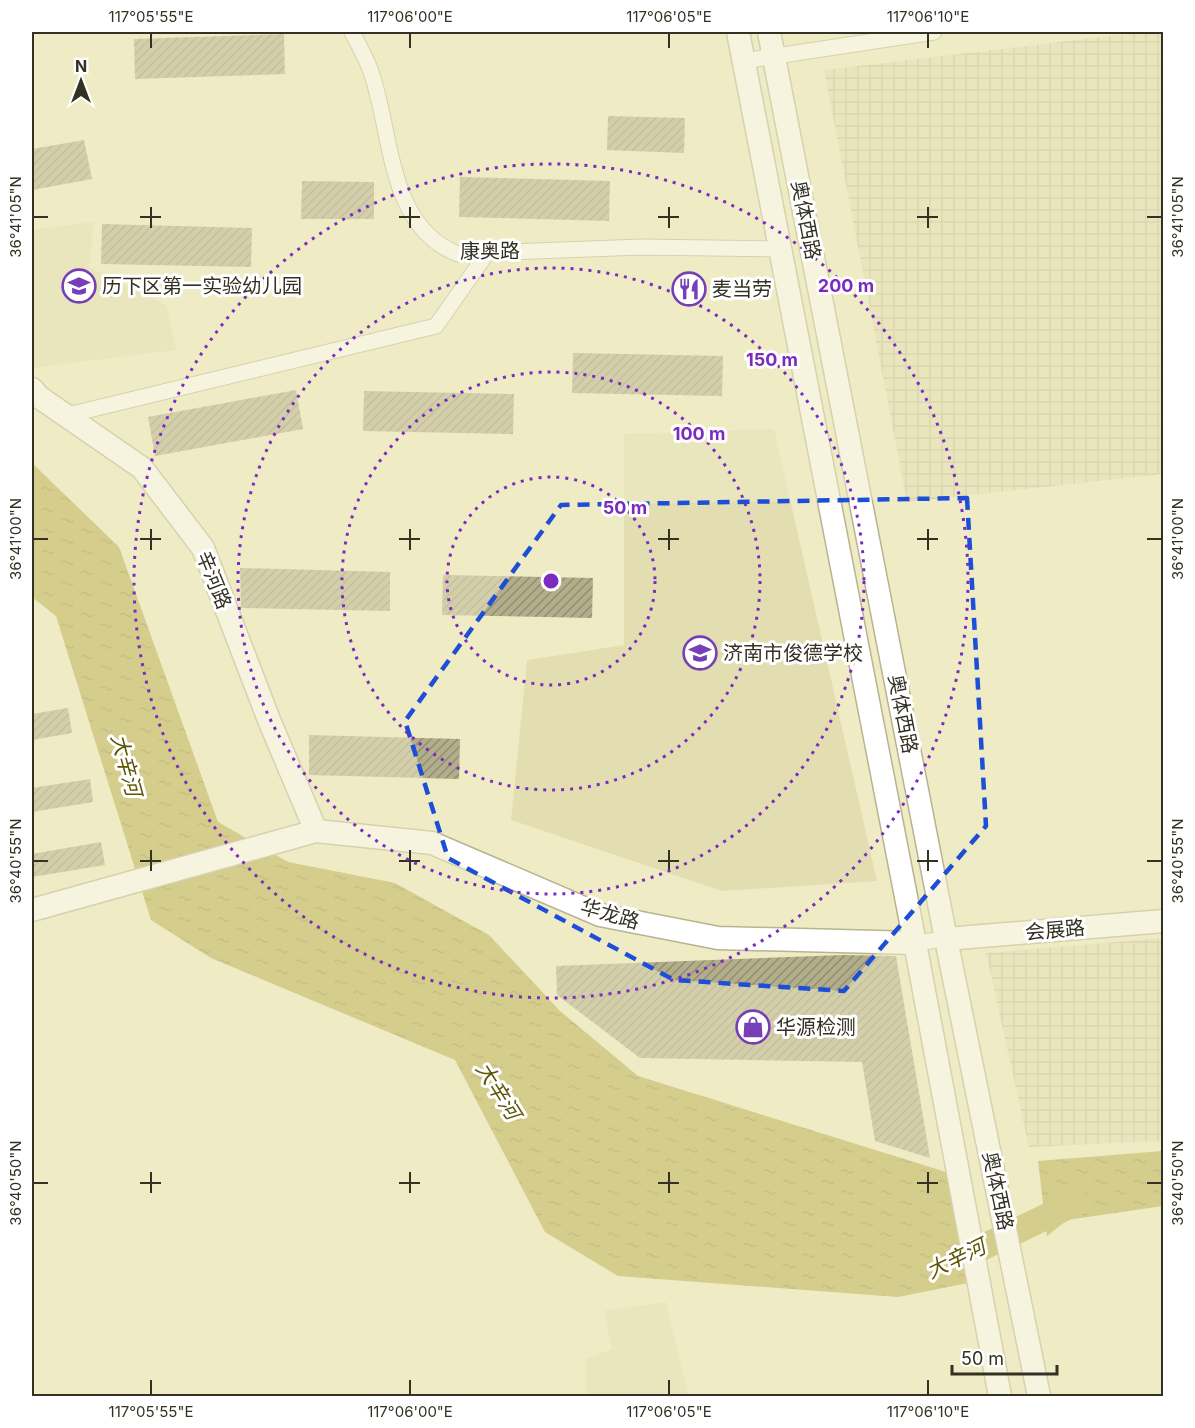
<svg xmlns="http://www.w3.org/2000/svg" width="1195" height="1428" font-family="Inter,'Noto Sans SC',sans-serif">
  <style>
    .built { fill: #e3deb2 }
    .industrial { fill: url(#industrial-grid) }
    .water { fill: url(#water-ripples) }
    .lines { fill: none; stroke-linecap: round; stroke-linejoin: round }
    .river { stroke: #b6a845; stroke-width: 26 }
    .building { fill: url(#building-hatch) }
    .street-casing { stroke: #b8b490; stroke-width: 17 }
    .secondary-casing { stroke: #b8b490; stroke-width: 25 }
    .street { stroke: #fff; stroke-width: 15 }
    .secondary { stroke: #fff; stroke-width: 22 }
    .marked { fill: none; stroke: #1d4ed8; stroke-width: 4.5; stroke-dasharray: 12 8; stroke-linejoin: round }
    .ticks { fill: none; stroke: #333123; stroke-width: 2 }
    .ring { fill: none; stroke: #7b2cbf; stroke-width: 3; stroke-dasharray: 3 6 }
    .labels { text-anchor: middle; stroke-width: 6; stroke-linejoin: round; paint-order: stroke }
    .street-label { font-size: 20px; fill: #333123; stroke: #fff }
    .poi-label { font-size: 20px; fill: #333123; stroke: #fff; text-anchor: start }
    .water-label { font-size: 21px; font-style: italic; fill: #5d5404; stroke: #fff }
    .centre { fill: #7b2cbf; stroke: #fff; stroke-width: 3 }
    .ring-label { font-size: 18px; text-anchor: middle; font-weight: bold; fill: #7b2cbf; stroke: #fff; stroke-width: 6; stroke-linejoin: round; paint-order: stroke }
    .neatline { fill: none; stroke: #333123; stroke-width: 2 }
    .ticks-label { font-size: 15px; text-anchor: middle; fill: #333123 }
  </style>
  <defs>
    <pattern id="industrial-grid" width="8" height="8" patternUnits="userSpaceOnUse" patternTransform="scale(1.5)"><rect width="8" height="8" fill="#e3deb2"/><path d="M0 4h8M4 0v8" fill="none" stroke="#c3bf99"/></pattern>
    <pattern id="water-ripples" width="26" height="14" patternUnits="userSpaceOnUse" patternTransform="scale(1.5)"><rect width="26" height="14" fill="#b6a845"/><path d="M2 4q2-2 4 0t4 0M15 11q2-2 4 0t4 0" fill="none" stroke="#958939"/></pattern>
    <pattern id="building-hatch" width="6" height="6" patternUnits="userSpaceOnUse" patternTransform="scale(1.5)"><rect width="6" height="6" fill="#b2ad8a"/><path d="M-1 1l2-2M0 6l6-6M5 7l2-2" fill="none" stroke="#918d70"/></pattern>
  </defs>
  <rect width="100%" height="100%" fill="#efebc5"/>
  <!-- built -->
  <g class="built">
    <polygon points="94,222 89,267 166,305 176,350 32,368 32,230"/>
    <polygon points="774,429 877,881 722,891 511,820 527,660 624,645 624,434"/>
    <polygon points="666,1302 689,1396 586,1396 586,1359 612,1349 604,1311"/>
  </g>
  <!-- industrial -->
  <g class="industrial">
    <polygon points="1144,32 1164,32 1163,474 907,502 824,70"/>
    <polygon points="1163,938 1163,1141 1029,1147 986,953"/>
  </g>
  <!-- water -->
  <g class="water">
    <polygon points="32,463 119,547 218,822 288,862 395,883 489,935 560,1011 638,1076 946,1172 968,1283 898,1297 618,1276 545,1232 455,1060 211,958 151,920 56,616 32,597"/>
    <polygon points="1163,1151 1163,1206 1067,1220 1047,1236 1038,1161"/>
  </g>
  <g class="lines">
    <!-- river -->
    <polyline class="river" points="954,1261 1075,1203"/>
  </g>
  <!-- building -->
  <g class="building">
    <polygon points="284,34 285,74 135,79 134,39"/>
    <polygon points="608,116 685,118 684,153 607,150"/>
    <polygon points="84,140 92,179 32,190 32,149"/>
    <polygon points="460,177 610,181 609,221 459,217"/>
    <polygon points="302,181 374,182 374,219 301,219"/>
    <polygon points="102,224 252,228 251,267 101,264"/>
    <polygon points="573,353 723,356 722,396 572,393"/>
    <polygon points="296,390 303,429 155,456 148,417"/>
    <polygon points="364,391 514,394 513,434 363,431"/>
    <polygon points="240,568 390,572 390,611 241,608"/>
    <polygon points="443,575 593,578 592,618 442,615"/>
    <polygon points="68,708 72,733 32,740 32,714"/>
    <polygon points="309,735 460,739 459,779 309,775"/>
    <polygon points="90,779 93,802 32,812 32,788"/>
    <polygon points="101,842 105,865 32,877 32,854"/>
    <polygon points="843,955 896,956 930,1158 875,1141 862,1062 640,1058 557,995 556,966"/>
  </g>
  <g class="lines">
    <defs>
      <g id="street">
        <path d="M352,32C358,44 365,56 370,69C393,131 386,226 458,254L642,247L779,249"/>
        <polyline points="743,61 934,32"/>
        <polyline points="68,415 436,326 487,253"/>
        <polyline points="915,943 946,939"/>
      </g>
      <g id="secondary">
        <polyline points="738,32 915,943 1000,1396"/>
        <polyline points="769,32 946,939 1039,1396"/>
        <polyline points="32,389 39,397 142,468 203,548 269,720 316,831"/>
        <polyline points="32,910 316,831 432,843 600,915 718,938 915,943"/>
        <polyline points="946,939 1164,921"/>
      </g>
    </defs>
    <!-- street casing -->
    <use href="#street" class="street-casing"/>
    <!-- secondary casing -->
    <use href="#secondary" class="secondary-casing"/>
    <!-- street -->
    <use href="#street" class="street"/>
    <!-- secondary -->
    <use href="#secondary" class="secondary"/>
  </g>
  <!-- marked area -->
  <path d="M0 0H1195V1428H0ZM967,498L986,826L844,991L674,980L448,858L405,721L561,505Z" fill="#efebc5" fill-opacity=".55" fill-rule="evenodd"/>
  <path class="marked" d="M967,498L986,826L844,991L674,980L448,858L405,721L561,505Z"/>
  <!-- ticks -->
  <path class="ticks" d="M151,33V48M410,33V48M669,33V48M928,33V48M151,207V228M410,207V228M669,207V228M928,207V228M33,217H48M140,217H161M399,217H420M658,217H679M917,217H938M1147,217H1162M151,529V550M410,529V550M669,529V550M928,529V550M33,539H48M140,539H161M399,539H420M658,539H679M917,539H938M1147,539H1162M151,850V871M410,850V871M669,850V871M928,850V871M33,861H48M140,861H161M399,861H420M658,861H679M917,861H938M1147,861H1162M151,1172V1193M410,1172V1193M669,1172V1193M928,1172V1193M33,1183H48M140,1183H161M399,1183H420M658,1183H679M917,1183H938M1147,1183H1162M151,1380V1395M410,1380V1395M669,1380V1395M928,1380V1395"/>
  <!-- distance rings -->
  <g class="ring">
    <circle cx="551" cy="581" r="104"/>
    <circle cx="551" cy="581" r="209"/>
    <circle cx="551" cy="581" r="313"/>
    <circle cx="551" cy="581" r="417"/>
  </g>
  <!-- icons -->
  <defs>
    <symbol id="school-ring" viewBox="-11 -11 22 22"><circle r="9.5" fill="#fff" stroke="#763fb5" stroke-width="1.5"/><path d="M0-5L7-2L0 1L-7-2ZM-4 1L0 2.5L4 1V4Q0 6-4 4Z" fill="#763fb5"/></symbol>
    <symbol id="restaurant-ring" viewBox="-11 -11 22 22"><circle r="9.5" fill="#fff" stroke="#763fb5" stroke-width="1.5"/><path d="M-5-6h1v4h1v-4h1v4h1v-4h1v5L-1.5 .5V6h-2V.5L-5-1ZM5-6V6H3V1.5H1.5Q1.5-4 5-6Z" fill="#763fb5"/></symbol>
    <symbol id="shop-ring" viewBox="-11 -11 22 22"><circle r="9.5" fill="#fff" stroke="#763fb5" stroke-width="1.5"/><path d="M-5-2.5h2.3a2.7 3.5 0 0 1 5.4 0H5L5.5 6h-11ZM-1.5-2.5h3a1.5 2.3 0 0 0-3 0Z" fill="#763fb5"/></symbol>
  </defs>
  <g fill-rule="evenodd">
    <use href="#school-ring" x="60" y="267" width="38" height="38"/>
    <use href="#restaurant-ring" x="670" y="270" width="38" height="38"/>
    <use href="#school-ring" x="681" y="634" width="38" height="38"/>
    <use href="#shop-ring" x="734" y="1008" width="38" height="38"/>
  </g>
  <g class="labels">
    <!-- street labels -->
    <g class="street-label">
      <text transform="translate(806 220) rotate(79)" y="7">奥体西路</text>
      <text x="490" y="258">康奥路</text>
      <text transform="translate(214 580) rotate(68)" y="7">辛河路</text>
      <text transform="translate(903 714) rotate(79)" y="7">奥体西路</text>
      <text transform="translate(610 914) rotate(16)" y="7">华龙路</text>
      <text transform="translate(1055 930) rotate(-5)" y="7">会展路</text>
      <text transform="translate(998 1191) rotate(78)" y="7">奥体西路</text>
    </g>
    <!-- poi labels -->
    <g class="poi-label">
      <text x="102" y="293">历下区第一实验幼儿园</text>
      <text x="712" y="296">麦当劳</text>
      <text x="723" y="660">济南市俊德学校</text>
      <text x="776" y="1034">华源检测</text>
    </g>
    <!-- water labels -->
    <g class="water-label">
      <text transform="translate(126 765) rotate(75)" y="7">大辛河</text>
      <text transform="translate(498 1091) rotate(58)" y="7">大辛河</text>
      <text transform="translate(956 1259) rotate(-26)" y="7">大辛河</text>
    </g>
  </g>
  <circle cx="551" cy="581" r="9" class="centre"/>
  <g class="ring-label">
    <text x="846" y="292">200 m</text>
    <text x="772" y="366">150 m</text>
    <text x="699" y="440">100 m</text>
    <text x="625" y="514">50 m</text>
  </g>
  <!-- border -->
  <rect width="1195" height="1428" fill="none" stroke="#ffffff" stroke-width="66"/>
  <!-- north arrow -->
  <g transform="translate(81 81)" stroke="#ffffff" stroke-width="4.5" paint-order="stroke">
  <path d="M0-4.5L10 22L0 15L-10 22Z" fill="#333123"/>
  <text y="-9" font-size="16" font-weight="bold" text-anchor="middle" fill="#333123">N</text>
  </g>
  <!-- scale -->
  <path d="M952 1365v9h105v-9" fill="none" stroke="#333123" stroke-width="3"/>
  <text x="961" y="1365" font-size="18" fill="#333123" stroke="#ffffff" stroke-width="4.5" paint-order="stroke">50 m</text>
  <rect x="33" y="33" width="1129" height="1362" class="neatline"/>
  <g class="ticks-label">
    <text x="151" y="22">117°05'55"E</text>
    <text x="410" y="22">117°06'00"E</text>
    <text x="669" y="22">117°06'05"E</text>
    <text x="928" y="22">117°06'10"E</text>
    <text transform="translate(16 217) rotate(-90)" y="5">36°41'05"N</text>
    <text transform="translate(1178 217) rotate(-90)" y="5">36°41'05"N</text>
    <text transform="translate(16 539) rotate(-90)" y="5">36°41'00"N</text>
    <text transform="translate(1178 539) rotate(-90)" y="5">36°41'00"N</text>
    <text transform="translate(16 861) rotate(-90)" y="5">36°40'55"N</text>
    <text transform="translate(1178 861) rotate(-90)" y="5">36°40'55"N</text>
    <text transform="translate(16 1183) rotate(-90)" y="5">36°40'50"N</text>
    <text transform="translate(1178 1183) rotate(-90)" y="5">36°40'50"N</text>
    <text x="151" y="1417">117°05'55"E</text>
    <text x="410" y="1417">117°06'00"E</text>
    <text x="669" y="1417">117°06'05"E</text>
    <text x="928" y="1417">117°06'10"E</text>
  </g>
</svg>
